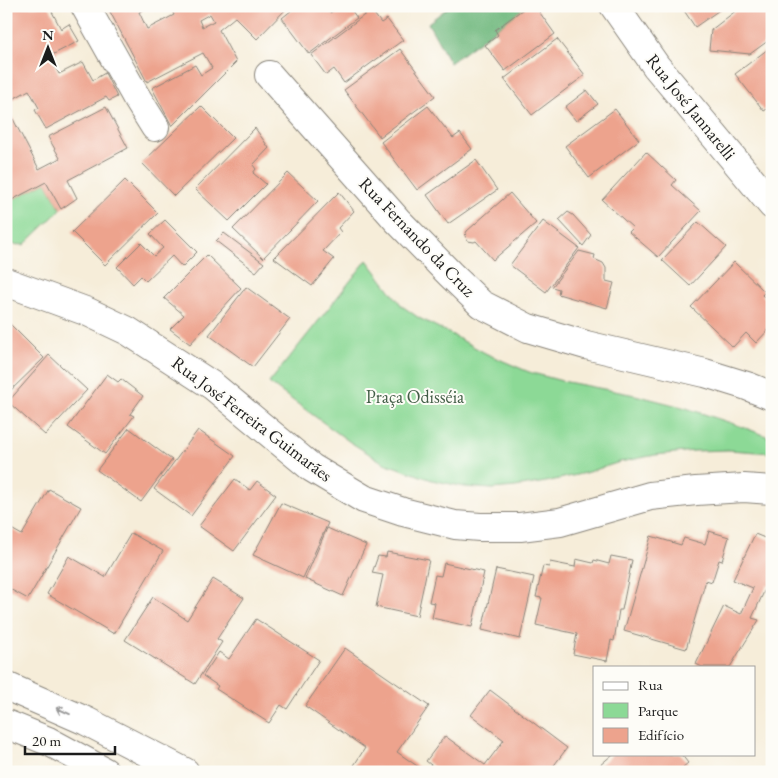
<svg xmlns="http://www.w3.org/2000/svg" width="778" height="778" font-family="'EB Garamond',serif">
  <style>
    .green { fill: #8cd996; stroke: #547a59 }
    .forest { fill: #71b97f; stroke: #466a4e }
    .building { fill: #eda38d; fill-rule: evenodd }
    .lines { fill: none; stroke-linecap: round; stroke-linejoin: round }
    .street-casing { stroke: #89847a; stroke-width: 30 }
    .street { stroke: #fff; stroke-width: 28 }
    .oneway { stroke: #999 }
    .labels { text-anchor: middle; stroke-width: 4; stroke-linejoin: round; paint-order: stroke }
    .street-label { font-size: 18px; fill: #1c1c1c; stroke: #fdfcf7 }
    .park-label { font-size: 18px; fill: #435e47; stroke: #fdfcf7 }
  </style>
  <rect width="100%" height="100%" fill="#fdfcf7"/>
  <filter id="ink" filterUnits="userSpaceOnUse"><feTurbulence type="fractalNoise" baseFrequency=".02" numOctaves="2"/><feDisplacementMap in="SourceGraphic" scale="10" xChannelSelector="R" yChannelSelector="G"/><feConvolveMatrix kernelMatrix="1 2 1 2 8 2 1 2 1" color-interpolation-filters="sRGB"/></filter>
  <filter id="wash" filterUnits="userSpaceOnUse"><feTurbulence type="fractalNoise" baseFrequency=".0096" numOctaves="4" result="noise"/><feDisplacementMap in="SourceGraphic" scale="20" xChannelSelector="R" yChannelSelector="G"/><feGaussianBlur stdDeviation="1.12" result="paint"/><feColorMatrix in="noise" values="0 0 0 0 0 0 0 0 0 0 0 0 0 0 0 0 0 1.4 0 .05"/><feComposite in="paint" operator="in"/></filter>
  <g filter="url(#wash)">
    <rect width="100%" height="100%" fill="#f6edd9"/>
    <!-- green -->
    <g class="green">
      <polygon points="46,182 61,209 24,245 6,244 6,203"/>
      <polygon points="367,260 402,306 419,318 445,331 487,354 529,372 562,381 635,395 686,408 740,426 772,438 772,453 729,450 694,451 655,455 620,462 585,473 546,482 515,487 492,489 465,487 432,480 384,463 350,442 269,383"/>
    </g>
    <!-- forest -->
    <polygon class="forest" points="450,6 527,6 450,63 428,23"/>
    <g id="blocks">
      <!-- building -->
      <g class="building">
        <polygon points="49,6 61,29 69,24 79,41 50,56 59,74 83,62 93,80 105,73 117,97 109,101 106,97 46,129 35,110 39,108 29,90 6,103 6,7"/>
        <path d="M107,6H150L139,12L147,29L174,15L170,6H289L257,39L235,17L219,30L236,62L172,126L152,88L195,65L201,75L212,68L203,53L147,82ZM210,14L214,21L202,27L199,20Z"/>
        <polygon points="297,6 325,6 330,13 335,9 333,6 357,6 352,11 357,18 309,54 282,18"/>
        <polygon points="527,6 535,6 555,34 505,71 485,45 498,35 495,30"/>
        <polygon points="681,6 725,6 695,27"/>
        <polygon points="742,6 772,6 772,38 750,54 709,50 711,30"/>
        <polygon points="371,10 381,23 387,19 403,40 344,83 334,69 326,75 311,55"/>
        <polygon points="557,39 585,75 532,115 504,79"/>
        <polygon points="772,46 772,106 764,111 735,74"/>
        <polygon points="400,49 435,96 380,137 344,90"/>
        <polygon points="587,90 598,104 576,121 565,107"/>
        <polygon points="201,106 233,138 174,196 142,163"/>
        <polygon points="428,106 453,138 460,133 472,149 417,190 381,142"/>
        <polygon points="106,107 128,148 68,180 77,198 61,209 46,182 6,203 6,149 11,147 6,138 6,120 12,117 39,169 60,158 48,137"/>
        <polygon points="615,109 639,140 589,178 565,146"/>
        <polygon points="255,128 269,148 253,165 256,169 253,173 266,184 229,221 195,189"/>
        <polygon points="646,152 676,180 672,185 701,211 658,257 629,232 633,228 602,200"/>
        <polygon points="476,160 497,190 448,224 427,195"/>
        <polygon points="288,173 318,201 263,258 233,229"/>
        <polygon points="125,180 158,213 105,265 72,232"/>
        <polygon points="339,192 354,211 338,228 341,232 323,251 334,259 312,286 274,258"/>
        <polygon points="510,193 536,223 493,260 476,241 474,242 468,241 465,236 466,233 467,231"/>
        <polygon points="568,212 573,215 591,235 583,246 559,220"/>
        <polygon points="165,220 197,252 182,267 172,256 146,281 141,276 133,284 117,267 141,243 154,256 163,248 150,234"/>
        <polygon points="543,221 579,248 546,292 510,265"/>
        <polygon points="698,222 726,247 690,286 662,260"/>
        <polygon points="224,233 264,263 256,272 216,241"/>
        <polygon points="579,251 595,255 594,259 603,263 606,268 606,281 614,283 607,308 558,294 559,289 552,287"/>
        <polygon points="207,255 241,288 190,344 170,329 184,315 164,298"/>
        <polygon points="734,262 765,292 762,295 772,304 772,306 770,308 772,310 772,326 756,343 746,333 733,347 691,307"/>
        <polygon points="246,287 290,319 253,367 209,335"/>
        <polygon points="6,320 44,358 6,395"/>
        <polygon points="49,355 87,390 45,435 8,402"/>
        <polygon points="107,374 118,382 121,379 143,396 130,414 134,416 105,454 68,427"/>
        <polygon points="129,428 172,460 141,502 97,470"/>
        <polygon points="198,430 235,456 191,516 154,489"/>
        <polygon points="235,479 250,490 257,481 276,495 234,551 199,526"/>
        <polygon points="49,489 81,507 28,599 6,587 6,526 22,535"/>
        <polygon points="281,503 328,523 303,578 253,555"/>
        <polygon points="327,528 366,545 343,596 305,579"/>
        <polygon points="709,531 729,537 722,561 719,560 712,582 706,580 686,649 624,631 651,536 681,545 684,538 705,544"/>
        <polygon points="131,533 163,551 114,634 47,594 69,556 105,577"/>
        <polygon points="755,534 772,541 772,588 767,585 752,618 759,620 730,667 702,667 696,664 724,606 741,614 753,588 733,580"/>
        <polygon points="387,552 429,560 417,616 376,607 383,575 372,573 378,556 386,557"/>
        <polygon points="611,556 632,560 622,610 619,610 614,641 611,640 607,661 573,654 577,634 536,625 542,598 536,597 543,566 549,567 550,562 575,567 576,559 593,563 594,560 609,564"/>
        <polygon points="444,563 484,572 472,627 432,618 435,603 429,602 435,575 441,576"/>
        <polygon points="496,569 534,577 520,639 482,630"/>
        <polygon points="213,579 244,598 217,639 222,642 195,684 125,640 153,597 187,620"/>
        <polygon points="256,619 319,660 287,709 281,705 269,723 216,689 218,686 203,676 219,652 229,659"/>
        <polygon points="345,648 429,706 397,752 420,768 417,772 360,772 353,767 365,748 305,706"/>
        <polygon points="490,690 567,748 549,772 440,772 426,761 445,736 485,765 504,740 471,715"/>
        <polygon points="613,754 681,754 688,763 677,772 592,772"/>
      </g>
    </g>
  </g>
  <g filter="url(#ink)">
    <use href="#blocks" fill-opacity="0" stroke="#89847a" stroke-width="1"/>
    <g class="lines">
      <defs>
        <g id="street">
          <polyline points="85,6 135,95 155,127"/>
          <polyline points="614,6 656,66 772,205"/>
          <polyline points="269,75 397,220 450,274 481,304 528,328 586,345 705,373 747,386 772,396"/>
          <polyline points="6,282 88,312 128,331 213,386 312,468 364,499 403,512 455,525 480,527 520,527 560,522 650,496 696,491 744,488 772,490"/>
          <polyline points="6,686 86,721 185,772"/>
          <polyline points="6,724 48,741 105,772"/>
        </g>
      </defs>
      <!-- street casing -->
      <use href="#street" class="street-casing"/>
      <!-- street -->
      <use href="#street" class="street"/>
    </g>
    <!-- one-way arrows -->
    <defs><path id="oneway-shaft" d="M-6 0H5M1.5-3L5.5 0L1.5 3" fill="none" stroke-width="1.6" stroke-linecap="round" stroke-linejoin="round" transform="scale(1.25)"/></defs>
    <use class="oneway" href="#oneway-shaft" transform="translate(63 711) rotate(-156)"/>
  </g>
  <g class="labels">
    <!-- street labels -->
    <g class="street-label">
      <text transform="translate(691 107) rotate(51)" y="6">Rua José Jannarelli</text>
      <text transform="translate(417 237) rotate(46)" y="6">Rua Fernando da Cruz</text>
      <text transform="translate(252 419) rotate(37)" y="6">Rua José Ferreira Guimarães</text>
    </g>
    <!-- park labels -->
    <g class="park-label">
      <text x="415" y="403">Praça Odisséia</text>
    </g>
  </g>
  <!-- margin -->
  <rect width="778" height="778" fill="none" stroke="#fdfcf7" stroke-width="25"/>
  <!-- legend -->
  <rect x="593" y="666" width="162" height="90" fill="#fdfcf7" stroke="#a3a29f"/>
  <rect x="603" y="682" width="25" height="8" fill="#ffffff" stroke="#a3a29f"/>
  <text x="638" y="690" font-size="15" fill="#1c1c1c">Rua</text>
  <rect x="603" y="703" width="25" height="15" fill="#8cd996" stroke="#a3a29f"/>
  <text x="638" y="716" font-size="15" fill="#1c1c1c">Parque</text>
  <rect x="603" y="728" width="25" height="15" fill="#eda38d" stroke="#a3a29f"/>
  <text x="638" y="740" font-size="15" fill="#1c1c1c">Edifício</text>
  <!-- north arrow -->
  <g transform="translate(48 48)" stroke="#fdfcf7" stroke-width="4" paint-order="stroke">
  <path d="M0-4L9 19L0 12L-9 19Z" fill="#1c1c1c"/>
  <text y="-8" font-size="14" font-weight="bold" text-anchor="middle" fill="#1c1c1c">N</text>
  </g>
  <!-- scale -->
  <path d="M25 746v8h90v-8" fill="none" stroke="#1c1c1c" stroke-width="2.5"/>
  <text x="32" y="746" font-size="15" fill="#1c1c1c" stroke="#fdfcf7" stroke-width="4" paint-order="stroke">20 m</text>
</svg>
